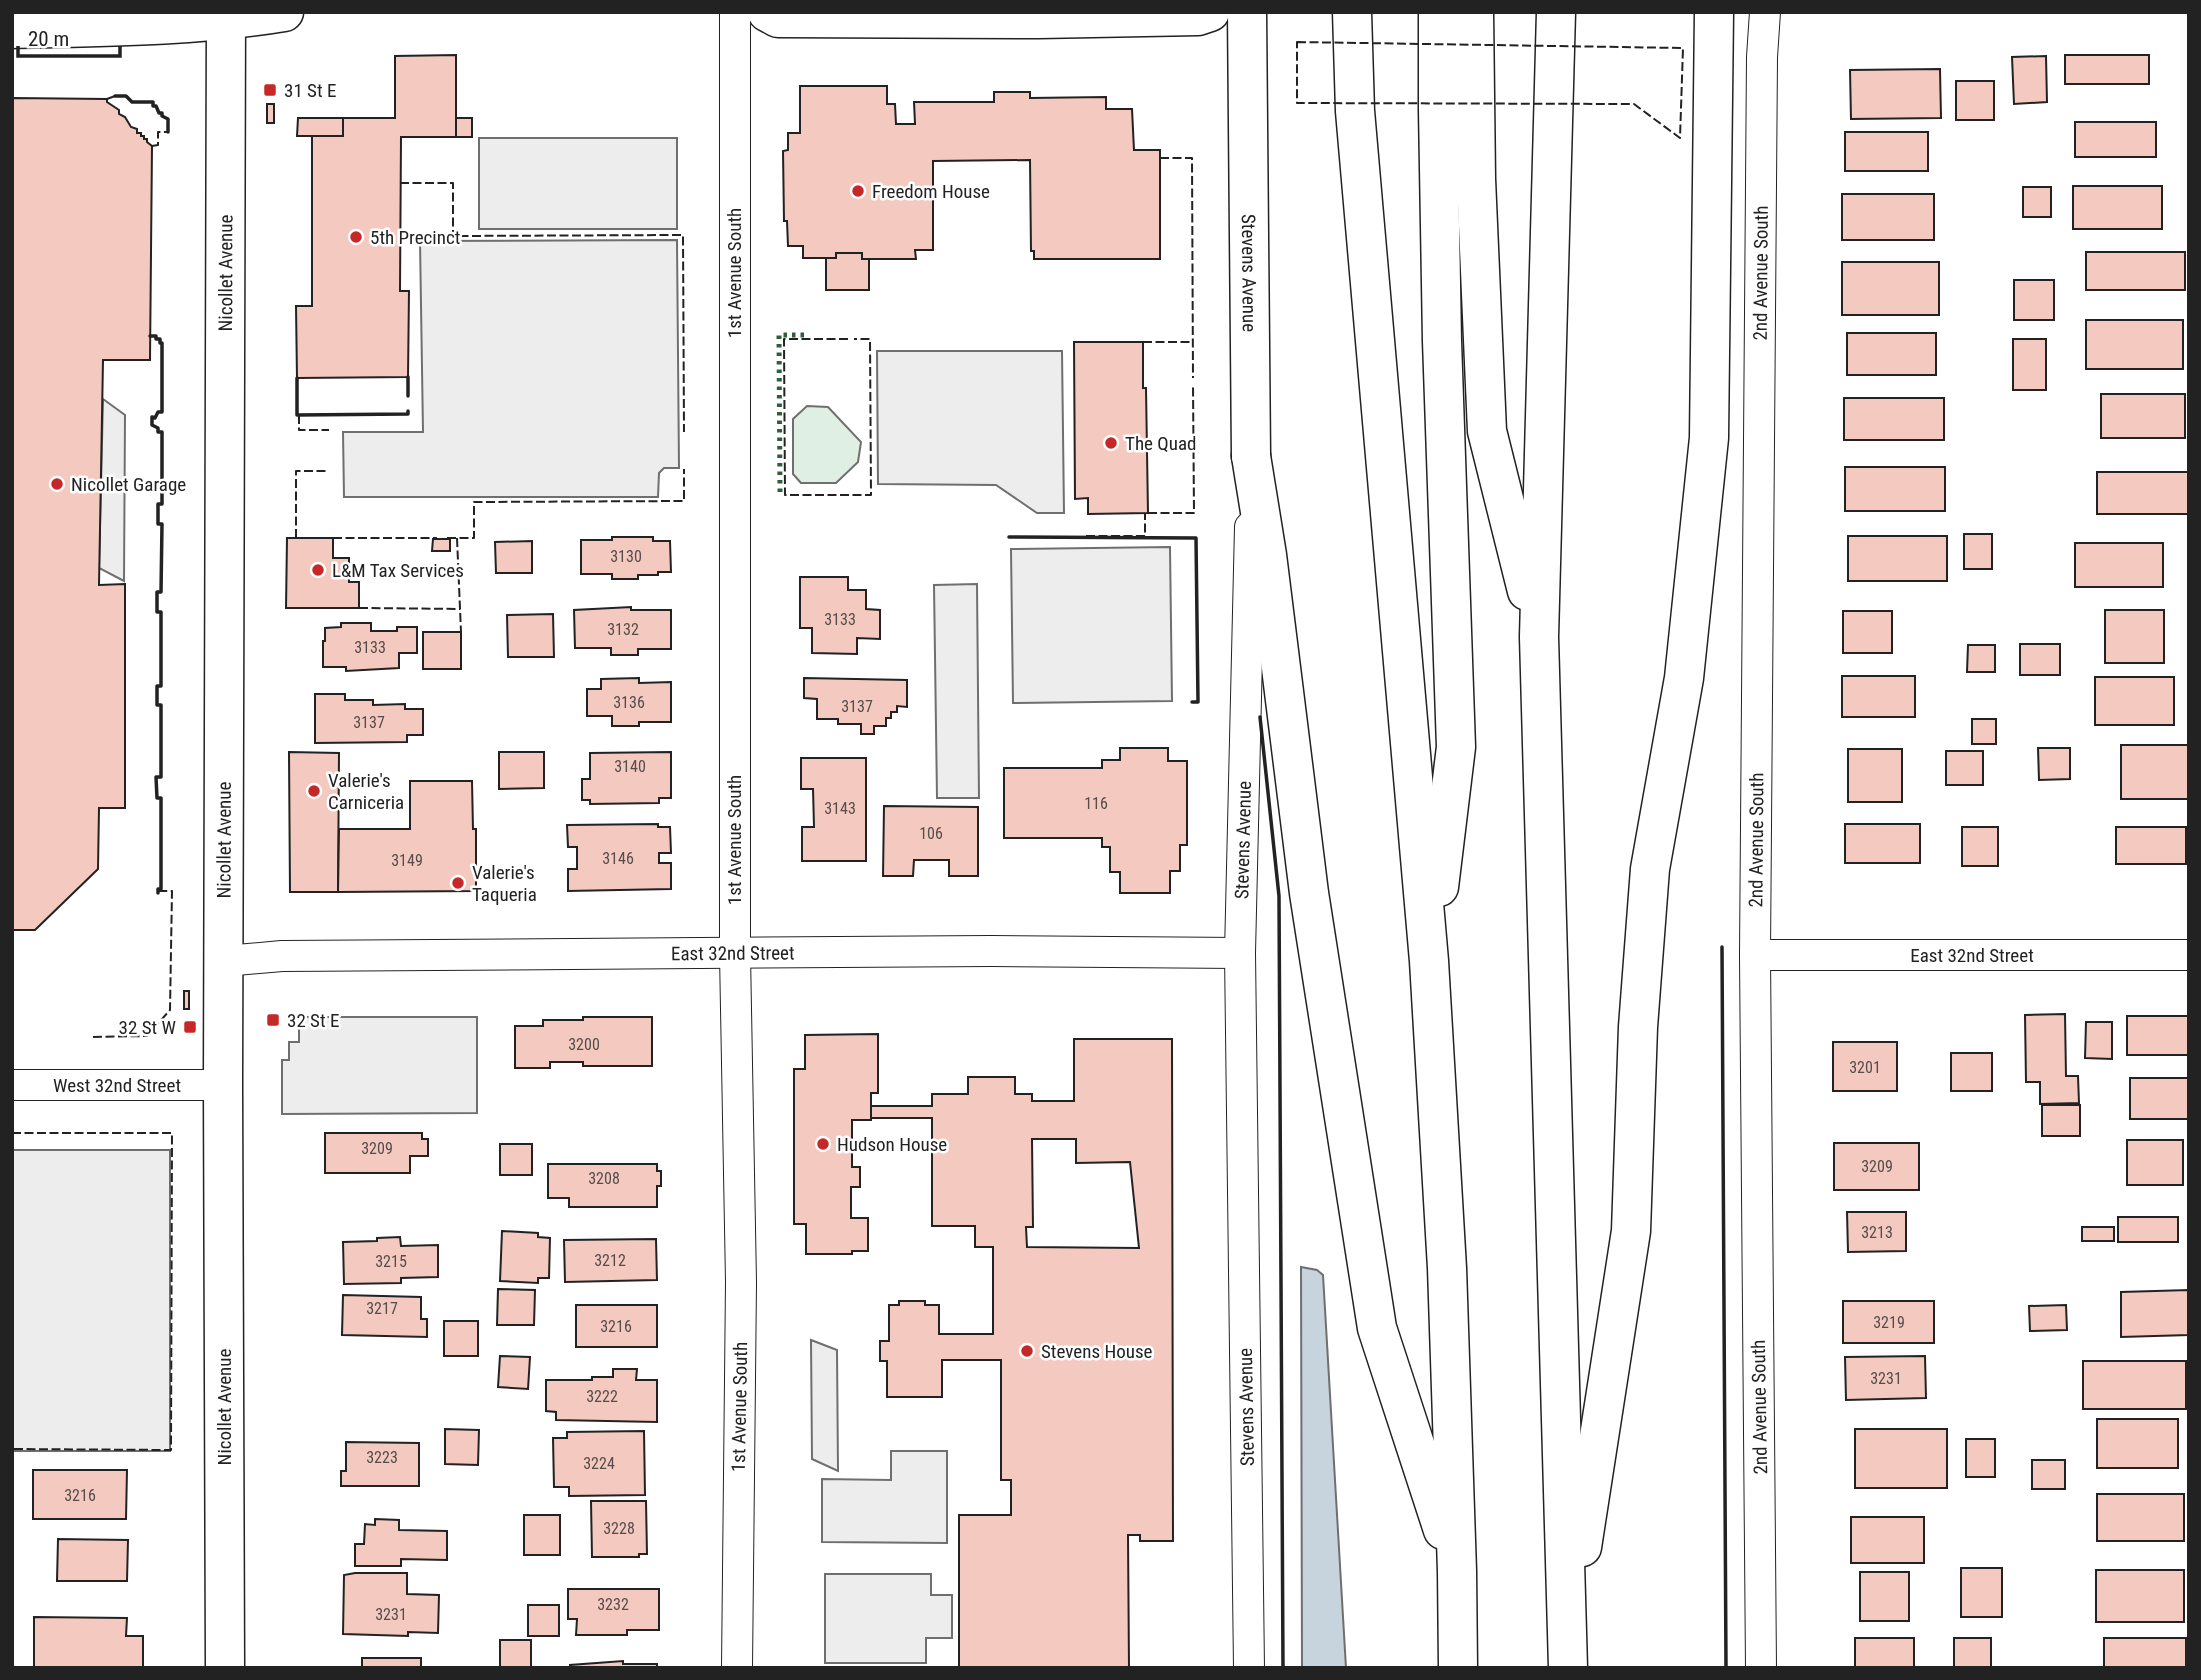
<svg xmlns="http://www.w3.org/2000/svg" width="2201" height="1680" font-family="'Roboto Condensed',sans-serif">
  <style>
    .green { fill: #e0efe3; stroke: #6f6f6f; stroke-width: 2 }
    .parking { fill: #ededed; stroke: #6f6f6f; stroke-width: 2 }
    .water { fill: #c7d3dd; stroke: #6f6f6f; stroke-width: 2 }
    .building { fill: #f3c9c0; stroke: #222; stroke-width: 2; fill-rule: evenodd }
    .lines { fill: none; stroke-linecap: round; stroke-linejoin: round }
    .minor-casing { stroke: #222; stroke-width: 32 }
    .tertiary-casing { stroke: #222; stroke-width: 41 }
    .secondary-casing { stroke: #222; stroke-width: 41 }
    .primary-casing { stroke: #222; stroke-width: 41 }
    .motorway-casing { stroke: #222; stroke-width: 41 }
    .minor { stroke: #fff; stroke-width: 30 }
    .tertiary { stroke: #fff; stroke-width: 38 }
    .secondary { stroke: #fff; stroke-width: 38 }
    .primary { stroke: #fff; stroke-width: 38 }
    .motorway { stroke: #fff; stroke-width: 38 }
    .hedge { stroke: #2f5e38; stroke-width: 5; stroke-dasharray: 3.5 5; stroke-linecap: butt }
    .fence { stroke: #222; stroke-width: 2; stroke-dasharray: 9 3.5; stroke-linecap: butt }
    .wall { stroke: #222; stroke-width: 3.5 }
    .poi-dot { fill: #c62828; stroke: #fff; stroke-width: 2.5 }
    .labels { text-anchor: middle; stroke-width: 5; stroke-linejoin: round; paint-order: stroke }
    .number-label { font-size: 16px; fill: #564c4a }
    .poi-label { font-size: 19px; fill: #222; stroke: #fff; text-anchor: start }
    .street-label { font-size: 19px; fill: #222; stroke: #fff }
  </style>
  <rect width="100%" height="100%" fill="#fff"/>
  <!-- green -->
  <polygon class="green" points="807,406 828,407 861,442 858,462 836,483 801,483 793,474 793,419"/>
  <!-- parking -->
  <g class="parking">
    <rect x="479" y="138" width="198" height="91"/>
    <polygon points="677,240 679,468 664,468 659,473 658,497 344,497 343,432 423,432 420,241"/>
    <polygon points="877,351 1062,351 1064,513 1037,513 996,485 878,484"/>
    <polygon points="103,399 125,415 124,581 99,568"/>
    <polygon points="1170,547 1172,701 1013,703 1011,549"/>
    <polygon points="977,584 979,798 937,798 934,585"/>
    <polygon points="299,1017 477,1017 477,1113 282,1114 282,1060 289,1060 289,1042 299,1042"/>
    <rect x="12" y="1150" width="158" height="301"/>
    <polygon points="811,1340 837,1350 838,1471 812,1459"/>
    <polygon points="891,1451 947,1451 947,1543 822,1542 822,1479 891,1480"/>
    <polygon points="825,1574 931,1574 931,1595 952,1595 952,1638 926,1638 926,1663 825,1663"/>
  </g>
  <!-- water -->
  <polygon class="water" points="1301,1267 1317,1270 1323,1275 1346,1668 1302,1668"/>
  <!-- building -->
  <g class="building">
    <polygon points="456,55 456,137 401,137 400,291 409,291 408,377 297,378 296,306 312,306 312,136 343,136 343,118 395,118 395,56"/>
    <rect x="2065" y="55" width="84" height="29"/>
    <polygon points="2046,56 2047,102 2014,104 2012,57"/>
    <polygon points="1940,69 1941,118 1851,119 1850,70"/>
    <rect x="1956" y="81" width="38" height="39"/>
    <polygon points="800,86 887,86 887,104 895,104 896,124 915,124 914,102 994,102 994,92 1030,92 1030,98 1106,97 1106,109 1132,109 1134,150 1160,150 1160,259 1034,259 1034,251 1031,251 1030,160 933,161 933,250 915,250 916,259 862,259 862,253 836,253 836,258 803,258 803,246 788,246 787,221 784,221 783,151 788,150 788,133 800,133"/>
    <polygon points="12,98 107,99 107,102 119,110 119,114 125,117 131,127 137,129 137,133 141,133 141,136 144,136 144,139 147,139 147,142 152,146 150,360 103,360 99,585 125,584 125,808 99,808 98,869 35,930 12,930"/>
    <rect x="267" y="104" width="7" height="19"/>
    <polygon points="298,118 343,118 343,136 297,136"/>
    <rect x="456" y="118" width="16" height="19"/>
    <rect x="2075" y="122" width="81" height="35"/>
    <rect x="1845" y="132" width="83" height="39"/>
    <rect x="2073" y="186" width="89" height="43"/>
    <rect x="2023" y="187" width="28" height="30"/>
    <rect x="1842" y="194" width="92" height="46"/>
    <rect x="2086" y="252" width="99" height="38"/>
    <polygon points="836,253 862,253 862,259 869,259 869,290 826,290 826,258 836,258"/>
    <rect x="1842" y="262" width="97" height="53"/>
    <rect x="2014" y="280" width="40" height="40"/>
    <rect x="2086" y="320" width="97" height="49"/>
    <rect x="1847" y="333" width="89" height="42"/>
    <rect x="2013" y="339" width="33" height="51"/>
    <polygon points="1074,342 1143,342 1143,388 1146,388 1148,513 1088,514 1088,498 1075,499"/>
    <rect x="2101" y="394" width="84" height="44"/>
    <rect x="1844" y="398" width="100" height="42"/>
    <rect x="1845" y="467" width="100" height="44"/>
    <rect x="2097" y="472" width="91" height="42"/>
    <rect x="1964" y="534" width="28" height="35"/>
    <rect x="1848" y="536" width="99" height="45"/>
    <polygon points="612,537 653,537 653,541 670,541 671,572 658,572 658,575 638,575 638,579 612,579 612,574 581,574 581,540 612,540"/>
    <polygon points="287,538 333,538 333,558 349,558 349,582 359,582 359,608 286,608"/>
    <polygon points="433,539 450,539 450,551 432,551"/>
    <polygon points="532,541 532,573 496,573 495,542"/>
    <rect x="2075" y="543" width="88" height="44"/>
    <polygon points="800,577 848,577 848,590 866,590 866,609 880,610 880,639 857,638 857,654 812,653 812,628 800,628"/>
    <polygon points="631,607 631,610 671,610 671,649 638,649 638,655 611,655 611,648 575,648 574,610"/>
    <rect x="2105" y="610" width="59" height="53"/>
    <rect x="1843" y="611" width="49" height="42"/>
    <polygon points="553,614 554,657 508,657 507,615"/>
    <polygon points="341,623 371,623 371,631 397,631 397,627 417,627 417,653 399,653 399,668 346,671 346,667 323,667 323,641 325,641 325,628 341,627"/>
    <rect x="423" y="632" width="38" height="37"/>
    <rect x="2020" y="644" width="40" height="31"/>
    <polygon points="1968,645 1995,645 1995,672 1967,672"/>
    <rect x="1842" y="676" width="73" height="41"/>
    <rect x="2095" y="677" width="79" height="48"/>
    <polygon points="639,678 639,683 671,682 671,722 639,722 639,726 612,726 612,716 587,716 587,689 601,689 601,679"/>
    <polygon points="804,678 907,680 907,707 897,706 897,712 891,712 891,718 886,718 886,726 874,726 874,734 861,734 861,724 838,724 838,719 817,719 817,699 804,698"/>
    <polygon points="315,694 345,694 345,700 373,700 373,705 405,704 405,709 423,709 423,735 407,735 407,742 315,743"/>
    <rect x="1972" y="719" width="24" height="25"/>
    <rect x="2121" y="745" width="68" height="54"/>
    <polygon points="1120,748 1168,748 1168,761 1187,761 1187,845 1180,845 1180,871 1170,871 1170,893 1120,893 1120,872 1110,872 1110,847 1102,847 1102,838 1004,838 1004,768 1102,768 1102,760 1120,760"/>
    <polygon points="2038,748 2070,748 2070,779 2039,780"/>
    <rect x="1848" y="749" width="54" height="53"/>
    <rect x="1946" y="751" width="37" height="34"/>
    <polygon points="289,752 339,753 338,892 290,892"/>
    <polygon points="499,752 544,752 544,788 499,789"/>
    <polygon points="671,752 671,798 659,798 659,803 590,804 590,800 582,800 582,779 590,779 590,753"/>
    <polygon points="801,758 866,758 866,861 802,861 802,827 814,827 813,789 801,789"/>
    <polygon points="410,781 472,781 473,829 476,829 476,891 338,892 339,829 410,829"/>
    <polygon points="884,806 978,807 978,876 949,876 949,860 914,860 913,876 883,876"/>
    <polygon points="658,824 658,827 670,827 671,853 659,853 659,863 671,863 671,889 568,891 568,869 577,869 577,847 568,847 567,825"/>
    <rect x="1845" y="824" width="75" height="39"/>
    <rect x="1962" y="827" width="36" height="39"/>
    <rect x="2116" y="827" width="70" height="37"/>
    <rect x="184" y="991" width="5" height="18"/>
    <polygon points="2065,1014 2066,1076 2078,1076 2079,1103 2040,1104 2040,1082 2026,1082 2025,1015"/>
    <rect x="2127" y="1016" width="62" height="39"/>
    <polygon points="583,1017 652,1017 652,1066 583,1066 583,1062 550,1062 550,1068 515,1068 515,1026 543,1026 543,1020 583,1020"/>
    <polygon points="2086,1022 2112,1022 2112,1059 2085,1058"/>
    <polygon points="878,1034 878,1093 871,1093 871,1120 852,1120 852,1167 860,1167 860,1187 851,1187 851,1218 868,1218 868,1251 852,1251 852,1254 806,1254 806,1224 794,1224 794,1069 805,1069 805,1035"/>
    <path d="M1074,1039H1172L1173,1541H1140V1535H1128L1129,1668H959V1515H1011V1480H1001V1360H942V1397H887V1361H880V1341H889V1305H899V1301H925V1305H939V1334H993V1247H975V1226H932V1118H871V1106H932V1094H968V1077H1015V1094H1032V1101H1074ZM1032,1139H1076V1163L1130,1162L1139,1248L1027,1247L1026,1227H1033Z"/>
    <rect x="1833" y="1042" width="64" height="49"/>
    <rect x="1951" y="1053" width="41" height="38"/>
    <rect x="2130" y="1078" width="59" height="41"/>
    <rect x="2042" y="1105" width="38" height="31"/>
    <polygon points="325,1133 422,1133 422,1139 428,1139 428,1156 410,1156 410,1173 325,1173"/>
    <rect x="2127" y="1140" width="56" height="45"/>
    <rect x="1834" y="1143" width="85" height="47"/>
    <rect x="500" y="1144" width="32" height="31"/>
    <polygon points="548,1164 657,1164 657,1171 661,1171 661,1186 657,1186 657,1207 569,1207 569,1198 548,1198"/>
    <polygon points="1847,1212 1906,1212 1906,1251 1848,1252"/>
    <rect x="2118" y="1217" width="60" height="25"/>
    <rect x="2082" y="1227" width="32" height="14"/>
    <polygon points="502,1231 538,1233 538,1237 550,1238 549,1278 538,1278 538,1283 500,1281"/>
    <polygon points="400,1237 401,1246 438,1245 438,1277 401,1278 401,1283 344,1284 343,1242 377,1241 377,1238"/>
    <polygon points="656,1239 657,1280 565,1282 564,1240"/>
    <polygon points="498,1289 535,1290 534,1325 497,1325"/>
    <polygon points="2189,1290 2189,1335 2121,1337 2121,1292"/>
    <polygon points="343,1295 421,1297 421,1319 427,1319 427,1337 342,1335"/>
    <rect x="1843" y="1301" width="91" height="42"/>
    <rect x="576" y="1305" width="81" height="42"/>
    <polygon points="2066,1305 2067,1330 2030,1331 2029,1306"/>
    <rect x="444" y="1321" width="34" height="35"/>
    <polygon points="500,1356 530,1357 528,1389 498,1387"/>
    <polygon points="1925,1356 1926,1398 1846,1400 1845,1357"/>
    <rect x="2083" y="1361" width="103" height="48"/>
    <polygon points="613,1369 637,1369 636,1380 657,1380 657,1422 556,1420 556,1412 546,1411 546,1380 592,1380 592,1377 613,1377"/>
    <rect x="2097" y="1419" width="81" height="49"/>
    <polygon points="445,1429 479,1430 478,1465 445,1464"/>
    <rect x="1855" y="1429" width="92" height="59"/>
    <polygon points="644,1431 645,1495 569,1496 569,1487 554,1487 553,1438 567,1438 567,1432"/>
    <rect x="1966" y="1439" width="29" height="38"/>
    <polygon points="346,1442 419,1443 419,1486 341,1486 341,1471 346,1471"/>
    <rect x="2032" y="1460" width="33" height="29"/>
    <polygon points="33,1470 127,1470 126,1519 33,1519"/>
    <rect x="2097" y="1494" width="87" height="47"/>
    <polygon points="591,1501 646,1501 647,1554 639,1554 639,1557 592,1557"/>
    <rect x="524" y="1515" width="36" height="40"/>
    <rect x="1851" y="1517" width="73" height="46"/>
    <polygon points="375,1519 399,1520 399,1530 447,1531 447,1560 401,1559 401,1566 355,1566 355,1544 364,1544 365,1524 375,1525"/>
    <polygon points="58,1539 128,1540 127,1581 57,1581"/>
    <rect x="1961" y="1568" width="41" height="49"/>
    <rect x="2096" y="1570" width="88" height="52"/>
    <rect x="1860" y="1572" width="49" height="49"/>
    <polygon points="355,1573 407,1573 407,1594 439,1595 438,1633 408,1632 408,1636 343,1634 344,1575"/>
    <polygon points="568,1589 659,1589 659,1630 627,1630 627,1635 576,1635 577,1619 568,1619"/>
    <rect x="528" y="1605" width="31" height="31"/>
    <polygon points="34,1617 127,1618 126,1636 143,1636 143,1668 34,1668"/>
    <rect x="1855" y="1638" width="59" height="30"/>
    <rect x="1954" y="1638" width="37" height="30"/>
    <rect x="2104" y="1638" width="82" height="30"/>
    <rect x="500" y="1640" width="31" height="28"/>
    <polygon points="362,1658 421,1658 421,1668 342,1668 362,1667"/>
    <polygon points="623,1661 623,1664 657,1664 657,1668 570,1668 570,1665"/>
  </g>
  <g class="lines">
    <defs>
      <g id="minor">
        <polyline points="735,12 735,954 741,1282 737,1668"/>
        <path id="s1" d="M1755,955H2189"/>
        <path id="s2" d="M225,961L282,956L991,951L1240,953"/>
        <path id="s3" d="M12,1085H223"/>
        <path id="s4" d="M1249,1668L1240,953L1250,527"/>
        <path id="s5" d="M1761,1668L1755,955L1762,57L1765,12"/>
      </g>
      <g id="tertiary">
        <polyline points="767,12 778,18 1039,19 1198,16 1210,12"/>
        <path d="M12,29C103,27 193,27 284,12"/>
      </g>
      <g id="secondary">
        <path id="s6" d="M225,1668L223,1085L226,12"/>
      </g>
      <g id="primary">
        <path id="s7" d="M1247,12L1251,456"/>
      </g>
      <g id="motorway">
        <polyline points="1352,12 1355,111 1429,961 1447,1268 1457,1571 1458,1668"/>
        <polyline points="1438,12 1438,110 1442,341 1456,747 1439,887"/>
        <polyline points="1474,12 1476,179 1487,431 1527,591"/>
        <polyline points="1556,12 1539,637 1568,1668"/>
        <polyline points="1251,456 1267,555 1309,893 1377,1328 1443,1530"/>
        <polyline points="1582,1547 1631,1231 1638,1027 1650,869 1684,678 1709,438 1714,12"/>
      </g>
    </defs>
    <!-- minor casing -->
    <use href="#minor" class="minor-casing"/>
    <!-- tertiary casing -->
    <use href="#tertiary" class="tertiary-casing"/>
    <!-- secondary casing -->
    <use href="#secondary" class="secondary-casing"/>
    <!-- primary casing -->
    <use href="#primary" class="primary-casing"/>
    <!-- motorway casing -->
    <use href="#motorway" class="motorway-casing"/>
    <!-- minor -->
    <use href="#minor" class="minor"/>
    <!-- tertiary -->
    <use href="#tertiary" class="tertiary"/>
    <!-- secondary -->
    <use href="#secondary" class="secondary"/>
    <!-- primary -->
    <use href="#primary" class="primary"/>
    <!-- motorway -->
    <use href="#motorway" class="motorway"/>
    <!-- hedge -->
    <polyline class="hedge" points="780,492 779,335 806,335"/>
    <!-- fence -->
    <g class="fence">
      <polygon points="1297,42 1683,48 1680,138 1634,104 1297,103"/>
      <polyline points="107,99 115,96"/>
      <polyline points="152,146 158,145 158,132 168,132"/>
      <polyline points="1160,158 1192,158 1193,378"/>
      <polyline points="400,183 453,183 453,236 683,235 684,432"/>
      <polyline points="848,339 784,339 785,495 871,495 870,339 854,339"/>
      <polyline points="1143,342 1193,342"/>
      <polyline points="299,415 299,430 329,430"/>
      <polyline points="1148,513 1194,513 1193,385"/>
      <polyline points="1086,536 1145,536 1145,513"/>
      <polyline points="296,538 296,471 328,471"/>
      <polyline points="333,538 437,538"/>
      <polyline points="447,538 474,538 474,502 684,501 684,469"/>
      <polyline points="457,538 461,632"/>
      <polyline points="359,608 460,609"/>
      <polyline points="93,1037 147,1036 170,1010 172,891 158,891"/>
      <polyline points="12,1133 172,1133 171,1450 12,1449"/>
    </g>
    <!-- wall -->
    <g class="wall">
      <polyline points="115,96 126,96 132,102 153,102 153,106 156,106 159,113 162,113 162,116 168,119 168,132"/>
      <polyline points="150,336 156,336 156,339 160,339 160,343 162,343 162,412 158,412 155,418 152,417 152,425 158,428 158,432 162,432 162,504 158,504 158,524 162,524 161,592 157,592 157,612 161,612 161,686 157,686 157,705 161,705 161,777 156,777 157,798 161,798 161,889 158,889 158,893"/>
      <polyline points="408,377 408,396"/>
      <polyline points="297,378 297,415 408,414 408,411"/>
      <polyline points="1009,537 1196,538 1198,702 1192,702"/>
      <polyline points="1260,717 1279,896 1283,1668"/>
      <polyline points="1722,947 1726,1668"/>
    </g>
  </g>
  <!-- markers -->
  <g class="poi-dot">
    <rect x="263" y="83" width="14" height="14" rx="3.5"/>
    <circle cx="858" cy="191" r="7"/>
    <circle cx="356" cy="237" r="7"/>
    <circle cx="1111" cy="443" r="7"/>
    <circle cx="57" cy="484" r="7"/>
    <circle cx="318" cy="570" r="7"/>
    <circle cx="314" cy="791" r="7"/>
    <circle cx="458" cy="883" r="7"/>
    <rect x="266" y="1013" width="14" height="14" rx="3.5"/>
    <rect x="183" y="1020" width="14" height="14" rx="3.5"/>
    <circle cx="823" cy="1144" r="7"/>
    <circle cx="1027" cy="1351" r="7"/>
  </g>
  <g class="labels">
    <!-- number labels -->
    <g class="number-label">
      <text x="626" y="562">3130</text>
      <text x="840" y="625">3133</text>
      <text x="623" y="635">3132</text>
      <text x="370" y="653">3133</text>
      <text x="629" y="708">3136</text>
      <text x="857" y="712">3137</text>
      <text x="369" y="728">3137</text>
      <text x="630" y="772">3140</text>
      <text x="1096" y="809">116</text>
      <text x="840" y="814">3143</text>
      <text x="931" y="839">106</text>
      <text x="618" y="864">3146</text>
      <text x="407" y="866">3149</text>
      <text x="584" y="1050">3200</text>
      <text x="1865" y="1073">3201</text>
      <text x="377" y="1154">3209</text>
      <text x="1877" y="1172">3209</text>
      <text x="604" y="1184">3208</text>
      <text x="1877" y="1238">3213</text>
      <text x="610" y="1266">3212</text>
      <text x="391" y="1267">3215</text>
      <text x="382" y="1314">3217</text>
      <text x="1889" y="1328">3219</text>
      <text x="616" y="1332">3216</text>
      <text x="1886" y="1384">3231</text>
      <text x="602" y="1402">3222</text>
      <text x="382" y="1463">3223</text>
      <text x="599" y="1469">3224</text>
      <text x="80" y="1501">3216</text>
      <text x="619" y="1534">3228</text>
      <text x="613" y="1610">3232</text>
      <text x="391" y="1620">3231</text>
    </g>
    <!-- poi labels -->
    <g class="poi-label">
      <text x="284" y="97">31 St E</text>
      <text x="872" y="198">Freedom House</text>
      <text x="370" y="244">5th Precinct</text>
      <text x="1125" y="450">The Quad</text>
      <text x="71" y="491">Nicollet Garage</text>
      <text x="332" y="577">L&amp;M Tax Services</text>
      <text x="328" y="787">Valerie's<tspan x="328" dy="22">Carniceria</tspan></text>
      <text x="472" y="879">Valerie's<tspan x="472" dy="22">Taqueria</tspan></text>
      <text x="287" y="1027">32 St E</text>
      <text x="176" y="1034" text-anchor="end">32 St W</text>
      <text x="837" y="1151">Hudson House</text>
      <text x="1041" y="1358">Stevens House</text>
    </g>
    <!-- street labels -->
    <g class="street-label">
      <text dy="7" stroke="none"><textPath href="#s6" startOffset="1395">Nicollet Avenue</textPath></text>
      <text transform="translate(734 273) rotate(-90)" y="7">1st Avenue South</text>
      <text dy="7" stroke="none"><textPath href="#s7" startOffset="261">Stevens Avenue</textPath></text>
      <text dy="7" stroke="none"><textPath href="#s5" startOffset="1395">2nd Avenue South</textPath></text>
      <text dy="7" stroke="none"><textPath href="#s6" startOffset="828">Nicollet Avenue</textPath></text>
      <text transform="translate(734 840) rotate(-90)" y="7">1st Avenue South</text>
      <text dy="7" stroke="none"><textPath href="#s4" startOffset="828">Stevens Avenue</textPath></text>
      <text dy="7" stroke="none"><textPath href="#s5" startOffset="828">2nd Avenue South</textPath></text>
      <text dy="7" stroke="none"><textPath href="#s2" startOffset="508">East 32nd Street</textPath></text>
      <text dy="7" stroke="none"><textPath href="#s1" startOffset="217">East 32nd Street</textPath></text>
      <text dy="7" stroke="none"><textPath href="#s3" startOffset="105">West 32nd Street</textPath></text>
      <text transform="translate(224 1407) rotate(-90)" y="7">Nicollet Avenue</text>
      <text transform="translate(739 1407) rotate(-89)" y="7">1st Avenue South</text>
      <text transform="translate(1246 1407) rotate(-91)" y="7">Stevens Avenue</text>
      <text transform="translate(1759 1407) rotate(-91)" y="7">2nd Avenue South</text>
    </g>
  </g>
  <!-- border -->
  <rect width="2201" height="1680" fill="none" stroke="#222222" stroke-width="28"/>
  <!-- scale -->
  <path d="M18 46v10h102v-10" fill="none" stroke="#222222" stroke-width="3.5"/>
  <text x="28" y="46" font-size="21" fill="#222222" stroke="#ffffff" stroke-width="5" paint-order="stroke">20 m</text>
</svg>
